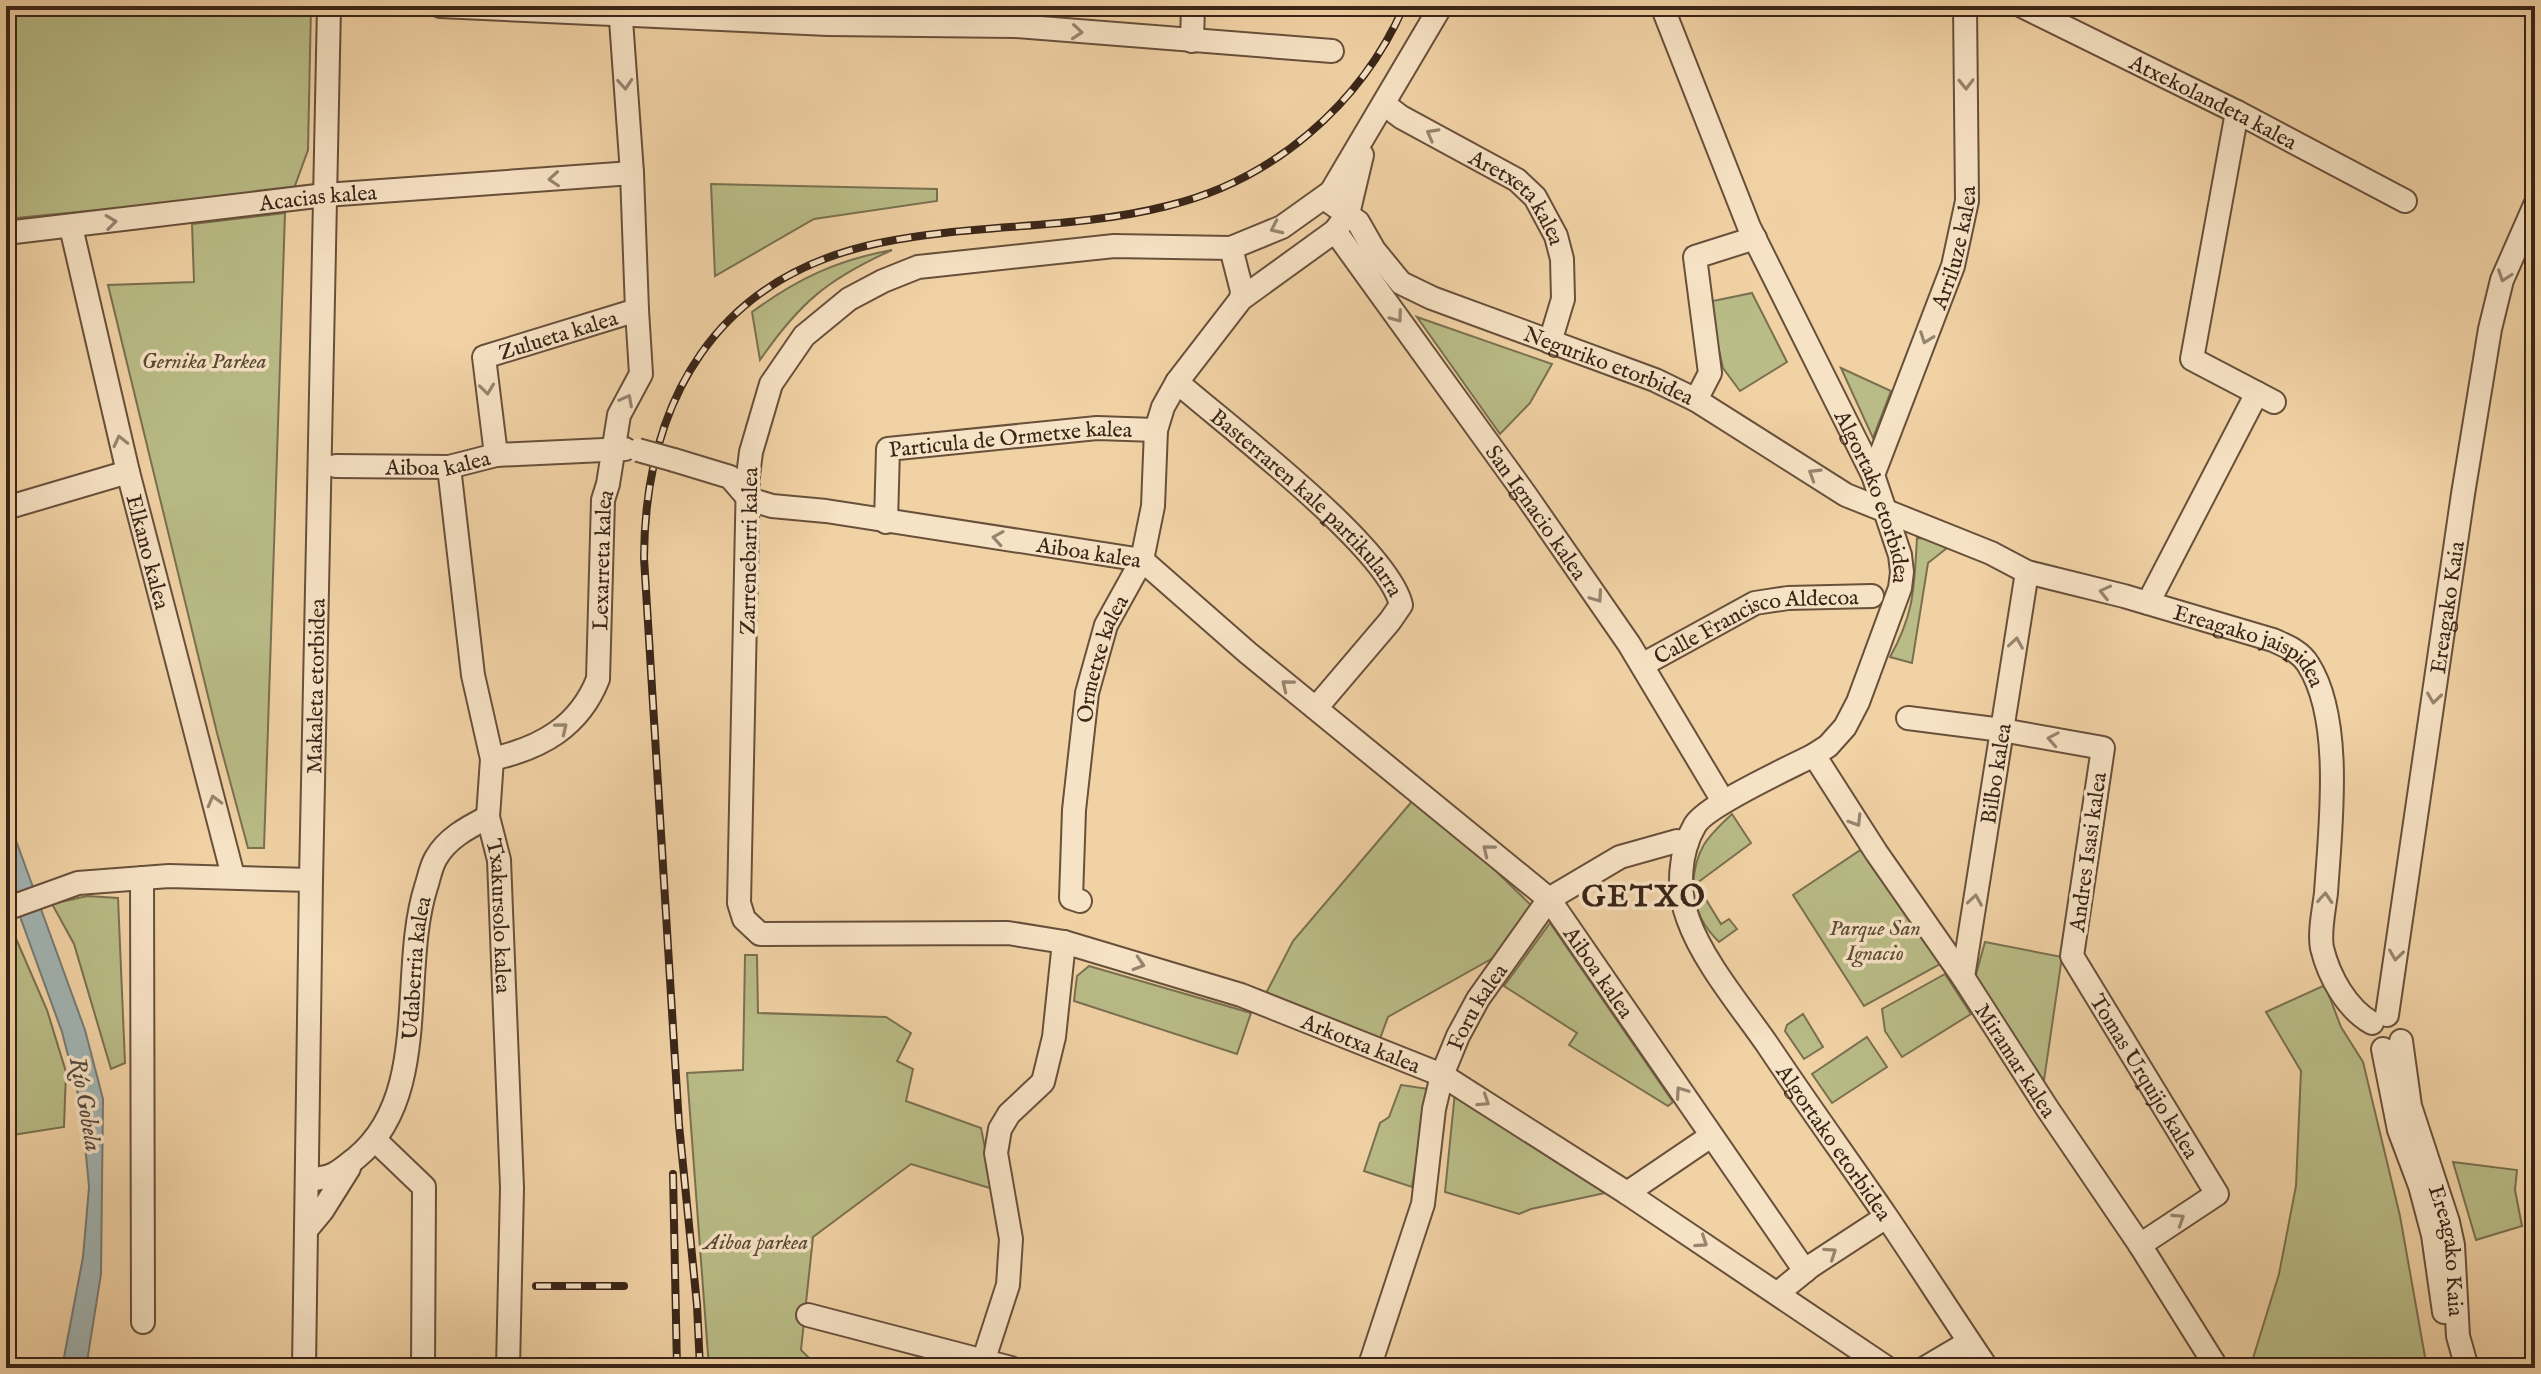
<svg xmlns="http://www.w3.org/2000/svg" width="2541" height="1374" font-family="'IM FELL English',serif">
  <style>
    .green { fill: #b9bc87; stroke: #7a7050; stroke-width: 2 }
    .water { fill: #a1b4b3; stroke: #787b75; stroke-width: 2 }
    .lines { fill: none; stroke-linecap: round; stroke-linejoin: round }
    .minor-casing { stroke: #68503b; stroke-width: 26 }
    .minor { stroke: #f6e2c4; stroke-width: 22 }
    .rail-casing { stroke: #3a2518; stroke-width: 8 }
    .rail { stroke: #f6e2c4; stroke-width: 5; stroke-dasharray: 15; stroke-linecap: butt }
    .minor-bridge-casing { stroke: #68503b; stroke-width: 26; stroke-linecap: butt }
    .minor-bridge { stroke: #f6e2c4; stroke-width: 22 }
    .oneway { stroke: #98846e }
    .labels { text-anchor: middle; stroke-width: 7; stroke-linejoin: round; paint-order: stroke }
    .street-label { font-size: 22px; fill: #3a2518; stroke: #f6e2c4 }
    .park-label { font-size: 22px; font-style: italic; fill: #5a4b34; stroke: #f6e2c4 }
    .water-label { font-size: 24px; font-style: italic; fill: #54493f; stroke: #f6e2c4 }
    .district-label { font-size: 30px; font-weight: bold; letter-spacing: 2px; fill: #3a2518; stroke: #f6e2c4 }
  </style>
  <rect width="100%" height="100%" fill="#f1d2a5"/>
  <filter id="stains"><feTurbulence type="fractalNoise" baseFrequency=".0025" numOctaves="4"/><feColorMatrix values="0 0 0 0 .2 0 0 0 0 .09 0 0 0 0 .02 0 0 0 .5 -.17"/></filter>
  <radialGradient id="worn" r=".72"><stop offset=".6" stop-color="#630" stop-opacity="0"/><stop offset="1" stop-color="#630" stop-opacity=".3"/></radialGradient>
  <!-- green -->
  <g class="green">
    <polygon points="6,6 311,6 308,150 293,191 6,219"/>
    <polygon points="711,184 937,189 937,201 814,219 715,276"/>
    <polygon points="285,213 264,848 248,848 217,733 108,285 194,282 192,224"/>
    <path d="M892,250C828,279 800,302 760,360L752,312C797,279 837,260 892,250Z"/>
    <polygon points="1752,293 1787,362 1740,391 1723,368 1708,302"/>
    <polygon points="1417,317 1552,364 1530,403 1500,434"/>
    <polygon points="1841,368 1891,391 1873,438"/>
    <path d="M1917,538L1929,539L1947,548L1928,563L1912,663L1890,657C1915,612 1914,587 1917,538Z"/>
    <polygon points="1414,799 1466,842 1534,908 1493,958 1388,1017 1378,1044 1261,1003 1293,941"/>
    <path d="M1732,814L1751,843L1693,886C1695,850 1706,838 1732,814Z"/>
    <polygon points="1865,847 1944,962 1864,1006 1793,895"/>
    <path d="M1693,889L1705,898L1721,924L1729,919L1737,929L1719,942C1703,926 1696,912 1693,889Z"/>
    <polygon points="87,896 118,898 125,1063 111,1069 74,944 52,904"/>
    <polygon points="1550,923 1673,1102 1668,1106 1569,1045 1577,1033 1504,986"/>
    <polygon points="14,934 47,1010 66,1072 64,1127 6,1136 6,937"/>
    <polygon points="1985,942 2062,957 2043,1087 1975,978"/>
    <polygon points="745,955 757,955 758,1013 886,1017 911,1033 897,1061 913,1069 906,1101 981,1128 993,1189 911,1164 813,1237 801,1350 819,1368 709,1368 687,1073 743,1070"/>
    <polygon points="1089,966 1251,1013 1237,1054 1074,1001 1077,976"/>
    <polygon points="1945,974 1971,1014 1902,1057 1885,1031 1882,1009"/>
    <polygon points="2325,985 2341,1027 2363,1062 2400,1216 2427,1368 2250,1368 2279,1274 2296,1186 2301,1071 2266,1012"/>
    <polygon points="1803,1014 1823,1047 1804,1059 1785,1031 1787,1025"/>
    <polygon points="1867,1037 1887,1067 1832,1103 1812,1074"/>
    <polygon points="1401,1085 1429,1089 1412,1187 1364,1171 1380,1123 1389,1117"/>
    <polygon points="1455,1092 1614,1191 1531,1209 1519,1214 1445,1192"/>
    <polygon points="2453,1162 2517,1170 2515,1190 2522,1226 2476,1240"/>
  </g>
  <!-- water -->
  <polygon class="water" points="6,813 85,1030 103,1099 101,1274 86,1368 62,1368 83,1257 89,1187 84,1133 78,1094 62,1032 6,878"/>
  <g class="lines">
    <defs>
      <g id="minor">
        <polyline points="440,6 828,24 1015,26 1332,51"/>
        <path id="s1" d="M1441,6L1331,192L1282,227L1231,248L1114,246L918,267L883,281L849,299L804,336L771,384L751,452L748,476L739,903L744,919L760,934L1008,933L1064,942L1241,995L1442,1075L1627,1193L1887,1368"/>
        <path id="s2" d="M1662,6L1749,227L1873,475L1900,555L1902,572L1900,588L1858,702L1845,727L1828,746L1814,755C1789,768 1707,805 1695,825C1679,852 1677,890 1688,919C1703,962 1743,1009 1769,1047C1807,1104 1847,1159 1886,1216C1920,1266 1953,1318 1987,1368"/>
        <path id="s3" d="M2022,6L2237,112L2405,201"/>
        <polyline points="1192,41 1193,6"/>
        <path id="s4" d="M1384,104L1401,117L1517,180L1535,197L1556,236L1562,259L1563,299L1550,342"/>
        <polyline points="2237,112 2192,359 2274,402"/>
        <path id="s5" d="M1324,198L1358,222L1374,250L1401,283L1432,298L1655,380L1696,400L1846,495L1991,553L2027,572L2124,596L2273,640C2286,646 2300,651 2308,664C2344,720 2330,829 2326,893C2324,910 2319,932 2322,948C2329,977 2347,1009 2372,1023"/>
        <path id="s6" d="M71,227L128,472L233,876"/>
        <path id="s7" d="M1335,231L1525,494L1629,644L1723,801"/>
        <path id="s8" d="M6,233L325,195L632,173"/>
        <polyline points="1231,248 1242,291 1241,299"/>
        <path id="s9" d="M1177,382C1226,425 1388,547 1401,605L1390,621L1316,708"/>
        <polyline points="1696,400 1710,373 1695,257 1755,238"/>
        <path id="s10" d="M496,455L484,357L637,310L632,173L620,6"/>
        <path id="s11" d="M674,460L730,477L749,499L772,506L826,511L1142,560L1248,653L1549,899L1805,1271"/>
        <path id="s12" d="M336,466L449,467L496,455L625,449"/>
        <path id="s13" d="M449,467L473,675L492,759L488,817L499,860L512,1188L508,1368"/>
        <path id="s14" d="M1873,475L1953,266L1967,201L1965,6"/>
        <polyline points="6,508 128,472"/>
        <path id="s15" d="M886,522L888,449L1097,428L1156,430"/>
        <polyline points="2148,603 2257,393"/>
        <path id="s16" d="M1642,665L1755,603L1788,598L1872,596"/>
        <path id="s17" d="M1908,718L2002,730L2103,748L2072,956L2217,1194L2140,1245"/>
        <path id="s18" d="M1814,755L1876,852L1963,977L2047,1108L2140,1245L2217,1368"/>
        <path id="s19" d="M492,759C541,748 579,727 598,679L603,500L608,484L619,415L641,374L637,310"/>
        <polyline points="142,878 143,1322"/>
        <path id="s20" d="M1080,901L1071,898L1074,810L1087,693L1106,625L1142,560L1153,506L1156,430L1163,407L1177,382L1241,299L1335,231L1348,214L1362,155"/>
        <polyline points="6,909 78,883 169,876 311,880"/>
        <path id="s21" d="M1963,977L2027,572"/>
        <path id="s22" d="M2387,1015L2463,494L2490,329L2502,280L2535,205"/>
        <path id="s23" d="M2401,1041L2410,1106L2448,1222L2453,1245L2458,1336L2467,1368"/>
        <polyline points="2383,1049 2399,1130 2420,1186 2433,1235 2444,1312"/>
        <polyline points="375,1140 424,1187 423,1368"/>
        <path id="s24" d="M307,1180C334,1177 335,1175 356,1158C432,1096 399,972 426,887C429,878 431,866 436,858C447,838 469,827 488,817"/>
        <polyline points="1627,1193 1711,1136"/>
        <polyline points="307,1229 322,1211 349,1168"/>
        <polyline points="1778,1293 1811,1266 1886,1217"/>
        <polyline points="808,1315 1011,1368"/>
        <path id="s25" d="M304,1368L311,880L329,6"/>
        <polyline points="981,1368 1008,1285 1011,1239 996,1153 1000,1129 1009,1114 1043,1082 1054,1037 1064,942"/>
        <path id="s26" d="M1369,1368L1423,1204L1434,1109L1442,1075L1458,1036L1478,999L1549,899L1620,857L1677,841L1687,843"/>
        <polyline points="1925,1368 1969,1342"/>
      </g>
    </defs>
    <!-- minor casing -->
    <use href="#minor" class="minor-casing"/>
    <!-- minor -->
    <use href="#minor" class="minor"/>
    <defs>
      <g id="rail">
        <polyline points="673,1174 677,1368"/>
        <polyline points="536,1286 624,1286"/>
        <path d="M700,1368L697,1305L679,1125L644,558C645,400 716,277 879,243C974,223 1073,230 1167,206C1272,181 1361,105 1404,6"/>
      </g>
    </defs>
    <!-- rail casing -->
    <use href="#rail" class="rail-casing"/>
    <!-- rail -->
    <use href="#rail" class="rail"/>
    <defs>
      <polyline id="minor-bridge" points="638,450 674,460"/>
    </defs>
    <!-- minor-bridge casing -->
    <use href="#minor-bridge" class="minor-bridge-casing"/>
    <!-- minor-bridge -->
    <use href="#minor-bridge" class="minor-bridge"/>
  </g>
  <!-- one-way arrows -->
  <defs><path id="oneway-chevron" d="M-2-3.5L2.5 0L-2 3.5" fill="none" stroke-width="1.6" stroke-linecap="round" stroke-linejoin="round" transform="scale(2)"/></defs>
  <g class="oneway">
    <use href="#oneway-chevron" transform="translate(1077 32) rotate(5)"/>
    <use href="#oneway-chevron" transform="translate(625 84) rotate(86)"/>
    <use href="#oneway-chevron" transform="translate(1966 84) rotate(89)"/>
    <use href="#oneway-chevron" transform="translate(1432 134) rotate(-151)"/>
    <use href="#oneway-chevron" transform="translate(554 179) rotate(176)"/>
    <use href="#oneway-chevron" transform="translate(111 222) rotate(-7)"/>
    <use href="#oneway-chevron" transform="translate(1276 228) rotate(155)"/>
    <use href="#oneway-chevron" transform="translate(2504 276) rotate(109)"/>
    <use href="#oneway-chevron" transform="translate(1397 317) rotate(54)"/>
    <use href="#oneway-chevron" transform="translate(1926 338) rotate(110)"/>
    <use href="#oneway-chevron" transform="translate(487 389) rotate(83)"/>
    <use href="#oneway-chevron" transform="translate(627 400) rotate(-62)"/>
    <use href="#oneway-chevron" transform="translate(120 441) rotate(-103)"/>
    <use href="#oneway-chevron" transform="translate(1814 474) rotate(-148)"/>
    <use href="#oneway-chevron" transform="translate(998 538) rotate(-171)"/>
    <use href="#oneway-chevron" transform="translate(2105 592) rotate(-167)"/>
    <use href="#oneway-chevron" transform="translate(1597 597) rotate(55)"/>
    <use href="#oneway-chevron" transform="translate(2016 643) rotate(-81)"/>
    <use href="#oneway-chevron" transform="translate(1287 685) rotate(-141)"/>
    <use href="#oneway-chevron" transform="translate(2434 698) rotate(98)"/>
    <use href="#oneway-chevron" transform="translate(562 728) rotate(-39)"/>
    <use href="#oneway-chevron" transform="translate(2053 739) rotate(-170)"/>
    <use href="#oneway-chevron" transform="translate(214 801) rotate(-105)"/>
    <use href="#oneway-chevron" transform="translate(1856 821) rotate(58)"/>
    <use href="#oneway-chevron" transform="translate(1488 850) rotate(-141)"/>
    <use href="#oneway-chevron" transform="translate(2325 898) rotate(-86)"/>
    <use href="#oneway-chevron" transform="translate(1975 900) rotate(-81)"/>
    <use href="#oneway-chevron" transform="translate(2396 955) rotate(98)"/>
    <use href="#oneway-chevron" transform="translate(1139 964) rotate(17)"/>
    <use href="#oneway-chevron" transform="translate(1681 1092) rotate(-125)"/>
    <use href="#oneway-chevron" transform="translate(1484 1101) rotate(33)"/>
    <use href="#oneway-chevron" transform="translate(2179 1219) rotate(-33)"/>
    <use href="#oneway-chevron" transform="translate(1702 1242) rotate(34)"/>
    <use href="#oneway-chevron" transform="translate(1831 1253) rotate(-34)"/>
  </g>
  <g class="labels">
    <!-- street labels -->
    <g class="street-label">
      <text dy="8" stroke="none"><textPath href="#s3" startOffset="214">Atxekolandeta kalea</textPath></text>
      <text dy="8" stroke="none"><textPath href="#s8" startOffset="314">Acacias kalea</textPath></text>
      <text dy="8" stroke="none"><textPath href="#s4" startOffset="166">Aretxeta kalea</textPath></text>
      <text dy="8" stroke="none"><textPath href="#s14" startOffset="242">Arriluze kalea</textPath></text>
      <text dy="8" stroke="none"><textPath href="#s10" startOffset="176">Zulueta kalea</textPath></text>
      <text dy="8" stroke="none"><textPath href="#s5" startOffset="340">Neguriko etorbidea</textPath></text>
      <text dy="8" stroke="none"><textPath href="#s15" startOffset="196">Particula de Ormetxe kalea</textPath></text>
      <text dy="8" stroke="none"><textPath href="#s12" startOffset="102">Aiboa kalea</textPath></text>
      <text dy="8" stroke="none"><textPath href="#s2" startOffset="536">Algortako etorbidea</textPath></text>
      <text dy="8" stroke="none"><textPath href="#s9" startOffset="178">Basterraren kale partikularra</textPath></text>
      <text dy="8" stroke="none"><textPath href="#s7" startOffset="346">San Ignacio kalea</textPath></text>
      <text transform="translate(748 551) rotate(-89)" y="8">Zarrenebarri kalea</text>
      <text dy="8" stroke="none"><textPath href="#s6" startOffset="334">Elkano kalea</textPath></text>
      <text dy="8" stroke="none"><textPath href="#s11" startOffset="432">Aiboa kalea</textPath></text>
      <text dy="8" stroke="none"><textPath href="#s19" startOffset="258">Lexarreta kalea</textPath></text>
      <text dy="8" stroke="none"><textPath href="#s22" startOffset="412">Ereagako Kaia</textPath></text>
      <text dy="8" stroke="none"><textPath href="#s16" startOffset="124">Calle Francisco Aldecoa</textPath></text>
      <text dy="8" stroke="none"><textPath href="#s5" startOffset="1046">Ereagako jaispidea</textPath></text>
      <text dy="8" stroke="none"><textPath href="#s20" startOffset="252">Ormetxe kalea</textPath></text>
      <text dy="8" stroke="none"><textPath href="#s25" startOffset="682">Makaleta etorbidea</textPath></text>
      <text dy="8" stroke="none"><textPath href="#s21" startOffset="206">Bilbo kalea</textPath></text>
      <text transform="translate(2087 852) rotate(-82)" y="8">Andres Isasi kalea</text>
      <text dy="8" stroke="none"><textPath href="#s13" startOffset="454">Txakursolo kalea</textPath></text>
      <text dy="8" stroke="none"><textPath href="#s24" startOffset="260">Udaberria kalea</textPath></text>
      <text dy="8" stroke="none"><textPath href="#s11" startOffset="1104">Aiboa kalea</textPath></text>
      <text dy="8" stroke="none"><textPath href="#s26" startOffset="380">Foru kalea</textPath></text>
      <text dy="8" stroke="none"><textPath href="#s1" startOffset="2018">Arkotxa kalea</textPath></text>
      <text dy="8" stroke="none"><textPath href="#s18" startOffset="366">Miramar kalea</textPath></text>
      <text dy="8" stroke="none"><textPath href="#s17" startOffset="548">Tomas Urquijo kalea</textPath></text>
      <text dy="8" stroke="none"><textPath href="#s2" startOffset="1328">Algortako etorbidea</textPath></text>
      <text dy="8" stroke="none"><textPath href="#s23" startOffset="216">Ereagako Kaia</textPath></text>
    </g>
    <!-- park labels -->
    <g class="park-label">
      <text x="204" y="368">Gernika Parkea</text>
      <text x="1875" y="935">Parque San<tspan x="1875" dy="25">Ignacio</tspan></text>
      <text x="756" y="1249">Aiboa parkea</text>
    </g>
    <!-- water labels -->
    <g class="water-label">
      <text transform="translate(86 1104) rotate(80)" y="8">Río Gobela</text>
    </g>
    <!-- district labels -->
    <g class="district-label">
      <text x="1644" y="906">GETXO</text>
    </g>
  </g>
  <!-- margin -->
  <rect width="2541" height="1374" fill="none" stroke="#f1d2a5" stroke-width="32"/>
  <rect x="8" y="8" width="2525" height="1358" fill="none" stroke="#3a2518" stroke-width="4"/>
  <rect x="16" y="16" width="2509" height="1342" fill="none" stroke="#3a2518" stroke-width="2"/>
  <rect width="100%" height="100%" filter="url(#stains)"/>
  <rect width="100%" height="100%" fill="url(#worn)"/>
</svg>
